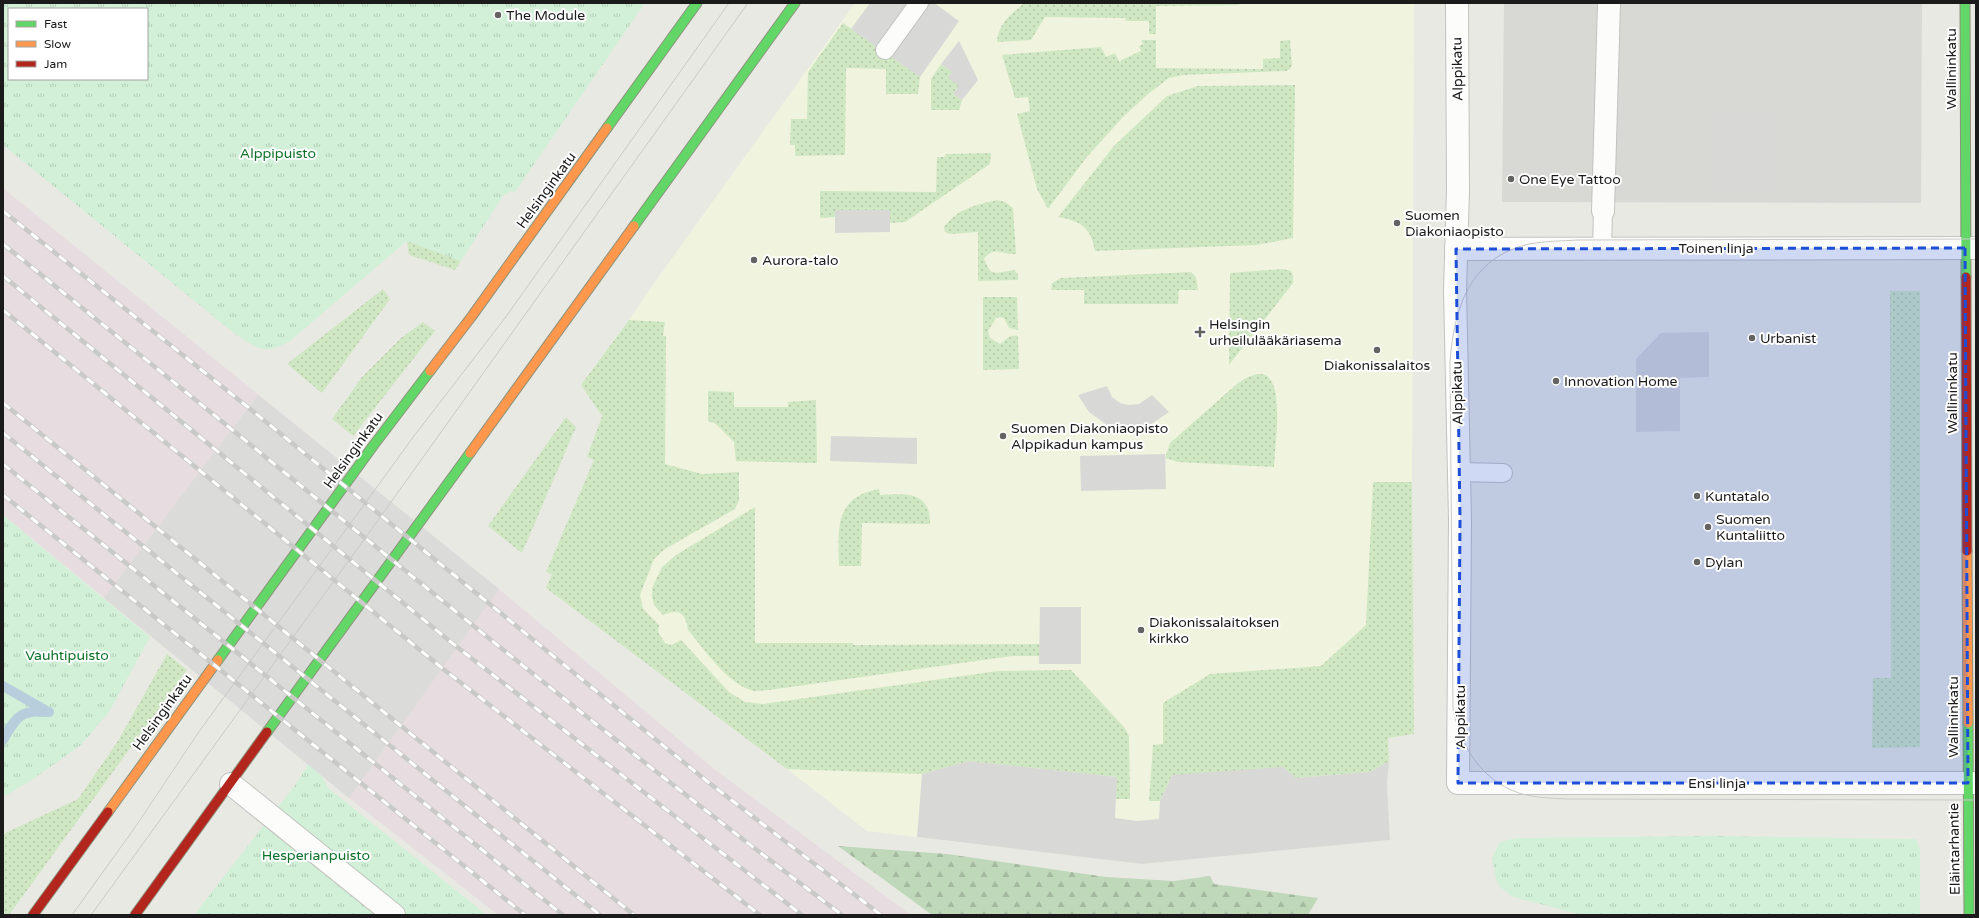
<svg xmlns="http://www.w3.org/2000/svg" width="1979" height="918" font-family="'Varela Round',sans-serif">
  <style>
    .residential { fill: #d8d8d5 }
    .industrial { fill: #e7dde1 }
    .education { fill: #f0f4de }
    .grass { fill: url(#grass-dots) }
    .forest { fill: url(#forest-firs) }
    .park { fill: url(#park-tufts); fill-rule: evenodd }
    .parking { fill: #d8d8d6 }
    .pier { fill: #dbdbd9 }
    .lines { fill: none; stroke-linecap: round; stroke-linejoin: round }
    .stream { stroke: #b8cedc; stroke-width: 10 }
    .lane-casing { stroke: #c2c2c0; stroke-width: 20 }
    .street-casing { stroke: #c2c2c0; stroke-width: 24 }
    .fast-casing { stroke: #8d927d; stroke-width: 11 }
    .slow-casing { stroke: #8d927d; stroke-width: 11 }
    .jam-casing { stroke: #8d927d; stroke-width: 11 }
    .lane { stroke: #fcfcfb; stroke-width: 18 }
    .street { stroke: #fcfcfb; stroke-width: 22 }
    .fast { stroke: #63d668; stroke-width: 9 }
    .slow { stroke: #ff974d; stroke-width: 9 }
    .jam { stroke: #b3261e; stroke-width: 9 }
    .tram { stroke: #c9c9c8; stroke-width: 1 }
    .rail-casing { stroke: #c9c9c8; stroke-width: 4.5 }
    .rail { stroke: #fff; stroke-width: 3; stroke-dasharray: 9; stroke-linecap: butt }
    .marked { fill: #1d4ed8; fill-opacity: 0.2; stroke: #1d4ed8; stroke-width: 3; stroke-dasharray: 8 5; stroke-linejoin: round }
    .poi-dot { fill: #636361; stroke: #fff; stroke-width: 1.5 }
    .labels { text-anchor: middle; stroke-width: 4; stroke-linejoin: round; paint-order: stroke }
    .poi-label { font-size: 14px; fill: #1b1b1b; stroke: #fff; text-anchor: start }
    .street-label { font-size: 14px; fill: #1b1b1b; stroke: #fff }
    .park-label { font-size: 14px; fill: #10722b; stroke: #fff }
  </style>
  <defs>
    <pattern id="grass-dots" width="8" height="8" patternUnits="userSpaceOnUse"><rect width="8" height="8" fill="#d0e7c3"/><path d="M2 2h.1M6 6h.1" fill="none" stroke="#b2c6a7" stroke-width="1.8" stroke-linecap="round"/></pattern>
    <pattern id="forest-firs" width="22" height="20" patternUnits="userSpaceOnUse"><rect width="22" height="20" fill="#bfd8ba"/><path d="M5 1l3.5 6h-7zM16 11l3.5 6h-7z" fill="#a4b99f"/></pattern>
    <pattern id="park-tufts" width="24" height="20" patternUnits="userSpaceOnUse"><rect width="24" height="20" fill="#d1f0d7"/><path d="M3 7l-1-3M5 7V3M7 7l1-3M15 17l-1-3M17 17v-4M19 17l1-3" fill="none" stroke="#b3cdb8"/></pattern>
  </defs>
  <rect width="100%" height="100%" fill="#e9e9e4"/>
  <!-- residential -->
  <polygon class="residential" points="1504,3 1922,3 1921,203 1502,202"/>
  <!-- industrial -->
  <polygon class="industrial" points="3,188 499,589 718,772 911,915 498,915 349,798 3,515"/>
  <!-- education -->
  <polygon class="education" points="855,3 1414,3 1412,482 1414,734 1388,738 1387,784 1390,840 1142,864 867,831 733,727 546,588 552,574 546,572 594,460 587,457 602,416 581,385 629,320 650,289"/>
  <!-- grass -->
  <g class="grass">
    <path d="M1024,3H1239V5L1156,6V34H1149V21H1126L1125,18L1045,17L1031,40L997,42C998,23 1011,15 1024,3Z"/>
    <polygon points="843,23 920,77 918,94 886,94 886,69 846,68 845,155 795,156 795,145 790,145 791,119 807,119 808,72"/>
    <polygon points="1142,40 1156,40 1156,68 1263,69 1263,59 1280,58 1280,41 1290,40 1292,65 1290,69 1286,71 1183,75 1169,78 1148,94 1123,117 1086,158 1048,209 1037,189 1017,114 1030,111 1028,97 1015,98 1002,55 1101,47 1106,57 1115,53 1120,63 1121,60 1141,51 1139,46 1145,43 1142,43"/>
    <polygon points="941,64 952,72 959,86 953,94 962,100 959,110 931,110 931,79"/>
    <path d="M1295,85L1293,238L1257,245L1095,251C1090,226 1082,222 1058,217L1114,146L1167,96L1198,86Z"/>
    <polygon points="991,153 990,164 905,222 890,223 890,210 835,210 835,217 820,218 820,191 936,192 937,157 945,157 946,154"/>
    <path d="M997,200L1005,202L1013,208L1016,254C1002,255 994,245 984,259L990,271L997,273L1014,270L1018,274V280L978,281V232L950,234L945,232L944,227C957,209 975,205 997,200Z"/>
    <polygon points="407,241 461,261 455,270 409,255"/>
    <polygon points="1283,269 1291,271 1293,275 1293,283 1229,365 1230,273"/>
    <polygon points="1191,272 1196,277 1198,290 1179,290 1178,304 1084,304 1084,290 1051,290 1052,283 1061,278"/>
    <polygon points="383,289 390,299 322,393 287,364"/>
    <polygon points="1890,291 1920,291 1920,747 1872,748 1873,678 1891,678"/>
    <path d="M983,297H1017L1018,330L1009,328L1004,318L1000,317L996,318L988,331L990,338L1000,344C1007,340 1008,334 1018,336L1019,369L983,370Z"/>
    <polygon points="629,320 665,322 663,336 666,336 665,464 702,474 739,472 739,500 735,509 665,549 654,559 640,595 643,609 659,625 658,632 665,643 671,645 681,640 729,692 745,702 763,704 998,671 1071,670 1124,727 1129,736 1130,799 1116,799 1116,777 969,761 922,774 787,769 546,588 552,574 546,572 594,460 587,457 602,416 581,385"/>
    <polygon points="423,322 435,331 353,436 332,419 362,377 401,338"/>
    <path d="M1257,374C1262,374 1266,374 1269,378C1283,392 1275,447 1274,467L1178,462L1165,458L1170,443L1238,383L1248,377Z"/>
    <polygon points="708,391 734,392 734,407 788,407 788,402 816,400 817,463 736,461 734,442 716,424 708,421"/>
    <polygon points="566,417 576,427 522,553 488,526"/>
    <polygon points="1373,482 1412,482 1414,734 1388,738 1389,761 1370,772 1296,778 1172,775 1160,801 1149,801 1153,745 1163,744 1163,703 1210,674 1321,666 1366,625"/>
    <path d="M879,489L880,495C904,494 931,490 930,524L862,523L861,566H839C838,529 834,497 879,489Z"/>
    <path d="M755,507V643H853V645L1040,644V656H1012L769,690C763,690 756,692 751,690C727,683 704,649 688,630C686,613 679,608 663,615L654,605L652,597V588L662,567L676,555Z"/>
    <polygon points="167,654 187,670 9,915 3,915 3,834 78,799 118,741"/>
  </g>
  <!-- forest -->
  <polygon class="forest" points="838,846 947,854 1106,877 1174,881 1210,876 1214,884 1318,898 1308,915 932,915"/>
  <!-- park -->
  <g class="park">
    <path d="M3,3H645L515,192L511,191L503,196L461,261L407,241L290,341C263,356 260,349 235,334L3,145ZM9,9H147V79H9Z"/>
    <polygon points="3,515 150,637 109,712 81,745 33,779 3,797"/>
    <polygon points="312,758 328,788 487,915 194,915 296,784"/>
    <polygon points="1715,836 1916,839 1920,850 1920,915 1582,915 1513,897 1500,887 1496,879 1492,858 1500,842 1516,838"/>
  </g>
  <!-- parking -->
  <g class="parking">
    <polygon points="870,3 934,3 959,21 920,77 851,29"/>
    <polygon points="959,41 978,80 962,100 953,94 959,86 948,78 952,72 941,64"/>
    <polygon points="1712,118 1775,118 1775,192 1712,191"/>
    <polygon points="835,210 890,210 890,232 835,233"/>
    <polygon points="1709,332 1709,377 1680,378 1680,431 1636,432 1636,359 1661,333"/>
    <polygon points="1107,386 1112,397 1120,403 1128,405 1139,404 1152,395 1169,412 1144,429 1107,425 1089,412 1078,395"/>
    <polygon points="831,436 917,438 917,464 830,461"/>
    <polygon points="1165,454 1166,489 1081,491 1080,456"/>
    <polygon points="1040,607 1081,607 1081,664 1039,664"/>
    <polygon points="969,761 1117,777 1115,818 1137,821 1159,819 1160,801 1172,775 1283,767 1296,778 1370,772 1389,761 1387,784 1390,840 1142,864 917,837 922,774"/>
  </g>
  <!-- pier -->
  <polygon class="pier" points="258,395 499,589 349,798 104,598"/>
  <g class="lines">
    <!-- stream -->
    <g class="stream">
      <polyline points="3,686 45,710"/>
      <path d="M3,740C16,717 20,709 49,712"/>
    </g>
    <defs>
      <g id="lane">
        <polyline points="885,50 919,3"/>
        <polyline points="1602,249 1603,211"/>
        <polyline points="1459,472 1503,473"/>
      </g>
      <g id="street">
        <polyline points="1457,3 1458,190 1455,290 1460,520 1458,783 1976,783"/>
        <polyline points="1603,211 1609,3"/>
        <polyline points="1456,249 1976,248"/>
        <polyline points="231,784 394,915"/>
      </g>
      <g id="fast">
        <polyline points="1965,3 1966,277"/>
        <polyline points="607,128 697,3"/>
        <polyline points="634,226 795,3"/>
        <polyline points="218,660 373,446 430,371"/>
        <polyline points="1968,723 1969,915"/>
        <polyline points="267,732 470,453"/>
      </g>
      <g id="slow">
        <polyline points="430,371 472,316 607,128"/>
        <polyline points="470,453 634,226"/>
        <polyline points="1967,551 1968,723"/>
        <polyline points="108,812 218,660"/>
      </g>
      <g id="jam">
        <polyline points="1966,277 1967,551"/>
        <polyline points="33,915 108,812"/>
        <polyline points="135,915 267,732"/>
      </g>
    </defs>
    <!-- lane casing -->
    <use href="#lane" class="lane-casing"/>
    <!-- street casing -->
    <use href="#street" class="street-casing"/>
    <!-- fast casing -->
    <use href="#fast" class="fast-casing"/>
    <!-- slow casing -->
    <use href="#slow" class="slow-casing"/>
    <!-- jam casing -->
    <use href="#jam" class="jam-casing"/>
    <!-- lane -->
    <use href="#lane" class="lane"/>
    <!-- street -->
    <use href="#street" class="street"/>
    <!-- fast -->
    <use href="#fast" class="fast"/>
    <!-- slow -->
    <use href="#slow" class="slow"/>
    <!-- jam -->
    <use href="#jam" class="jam"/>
    <!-- tram -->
    <g class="tram">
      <path d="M1976,239L1578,240C1562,241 1545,241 1529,244C1469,258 1454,309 1450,362L1453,709C1461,749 1485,785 1526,795C1539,798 1552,798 1566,799L1976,800"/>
      <polyline points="72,915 136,826 198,733 414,436 505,318 729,3"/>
      <polyline points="91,915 371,530 748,3"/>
    </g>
    <defs>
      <g id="rail">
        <polyline points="3,211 249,408 708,782 881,915"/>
        <path d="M3,244C282,468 556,699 842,915"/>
        <polyline points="3,276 457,647 802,915"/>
        <polyline points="3,310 442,668 760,915"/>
        <polyline points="3,403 634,915"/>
        <polyline points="3,433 600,915"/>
        <polyline points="3,464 563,915"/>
        <polyline points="3,495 525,915"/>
      </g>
    </defs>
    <!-- rail casing -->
    <use href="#rail" class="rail-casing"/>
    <!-- rail -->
    <use href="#rail" class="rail"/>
  </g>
  <!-- marked area -->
  <path class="marked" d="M1965,248L1968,783H1458L1460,520L1456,249Z"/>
  <!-- markers -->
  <g class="poi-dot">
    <circle cx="498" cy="15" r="4"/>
    <circle cx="1511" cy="179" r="4"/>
    <circle cx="1397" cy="223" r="4"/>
    <circle cx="754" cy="260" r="4"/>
    <path d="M1198 326h4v4h4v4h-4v4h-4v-4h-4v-4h4z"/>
    <circle cx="1752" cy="338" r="4"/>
    <circle cx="1377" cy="350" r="4"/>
    <circle cx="1556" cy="381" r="4"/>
    <circle cx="1003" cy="436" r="4"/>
    <circle cx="1697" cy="496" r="4"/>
    <circle cx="1708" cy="527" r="4"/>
    <circle cx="1697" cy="562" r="4"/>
    <circle cx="1141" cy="630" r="4"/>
  </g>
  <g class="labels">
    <!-- poi labels -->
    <g class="poi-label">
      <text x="506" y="20">The Module</text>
      <text x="1519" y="184">One Eye Tattoo</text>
      <text x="1405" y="220">Suomen<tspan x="1405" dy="16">Diakoniaopisto</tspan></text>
      <text x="762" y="265">Aurora-talo</text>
      <text x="1209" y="329">Helsingin<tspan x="1209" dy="16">urheilulääkäriasema</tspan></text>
      <text x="1760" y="343">Urbanist</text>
      <text x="1377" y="370" text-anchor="middle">Diakonissalaitos</text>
      <text x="1564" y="386">Innovation Home</text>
      <text x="1011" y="433">Suomen Diakoniaopisto<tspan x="1011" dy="16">Alppikadun kampus</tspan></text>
      <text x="1705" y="501">Kuntatalo</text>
      <text x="1716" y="524">Suomen<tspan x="1716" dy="16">Kuntaliitto</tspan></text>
      <text x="1705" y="567">Dylan</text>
      <text x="1149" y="627">Diakonissalaitoksen<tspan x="1149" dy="16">kirkko</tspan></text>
    </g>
    <!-- street labels -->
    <g class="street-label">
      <text transform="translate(1457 69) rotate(-91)" y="5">Alppikatu</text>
      <text transform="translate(1951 69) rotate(-90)" y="5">Wallininkatu</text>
      <text transform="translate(546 190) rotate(-54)" y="5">Helsinginkatu</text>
      <text x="1716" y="253">Toinen linja</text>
      <text transform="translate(1457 393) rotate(-91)" y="5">Alppikatu</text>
      <text transform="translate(1952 393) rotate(-90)" y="5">Wallininkatu</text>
      <text transform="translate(353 450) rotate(-54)" y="5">Helsinginkatu</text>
      <text transform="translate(162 712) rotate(-54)" y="5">Helsinginkatu</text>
      <text transform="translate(1460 717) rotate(-90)" y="5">Alppikatu</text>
      <text transform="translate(1953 717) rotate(-90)" y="5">Wallininkatu</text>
      <text x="1717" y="788">Ensi linja</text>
      <text transform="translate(1954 849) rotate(-91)" y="5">Eläintarhantie</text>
    </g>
    <!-- park labels -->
    <g class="park-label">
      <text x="278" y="158">Alppipuisto</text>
      <text x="67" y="660">Vauhtipuisto</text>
      <text x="316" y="860">Hesperianpuisto</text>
    </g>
  </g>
  <!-- border -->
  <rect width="1979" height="918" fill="none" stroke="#1b1b1b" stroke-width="8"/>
  <!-- legend -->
  <rect x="8" y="8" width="140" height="72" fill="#ffffff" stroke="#a4a4a4"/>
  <rect x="16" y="21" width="20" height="6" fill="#63d668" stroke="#a4a4a4"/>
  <text x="44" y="28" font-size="12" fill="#1b1b1b">Fast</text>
  <rect x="16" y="41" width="20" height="6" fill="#ff974d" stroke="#a4a4a4"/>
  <text x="44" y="48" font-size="12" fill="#1b1b1b">Slow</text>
  <rect x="16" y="61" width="20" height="6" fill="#b3261e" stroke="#a4a4a4"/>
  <text x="44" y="68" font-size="12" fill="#1b1b1b">Jam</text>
</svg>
